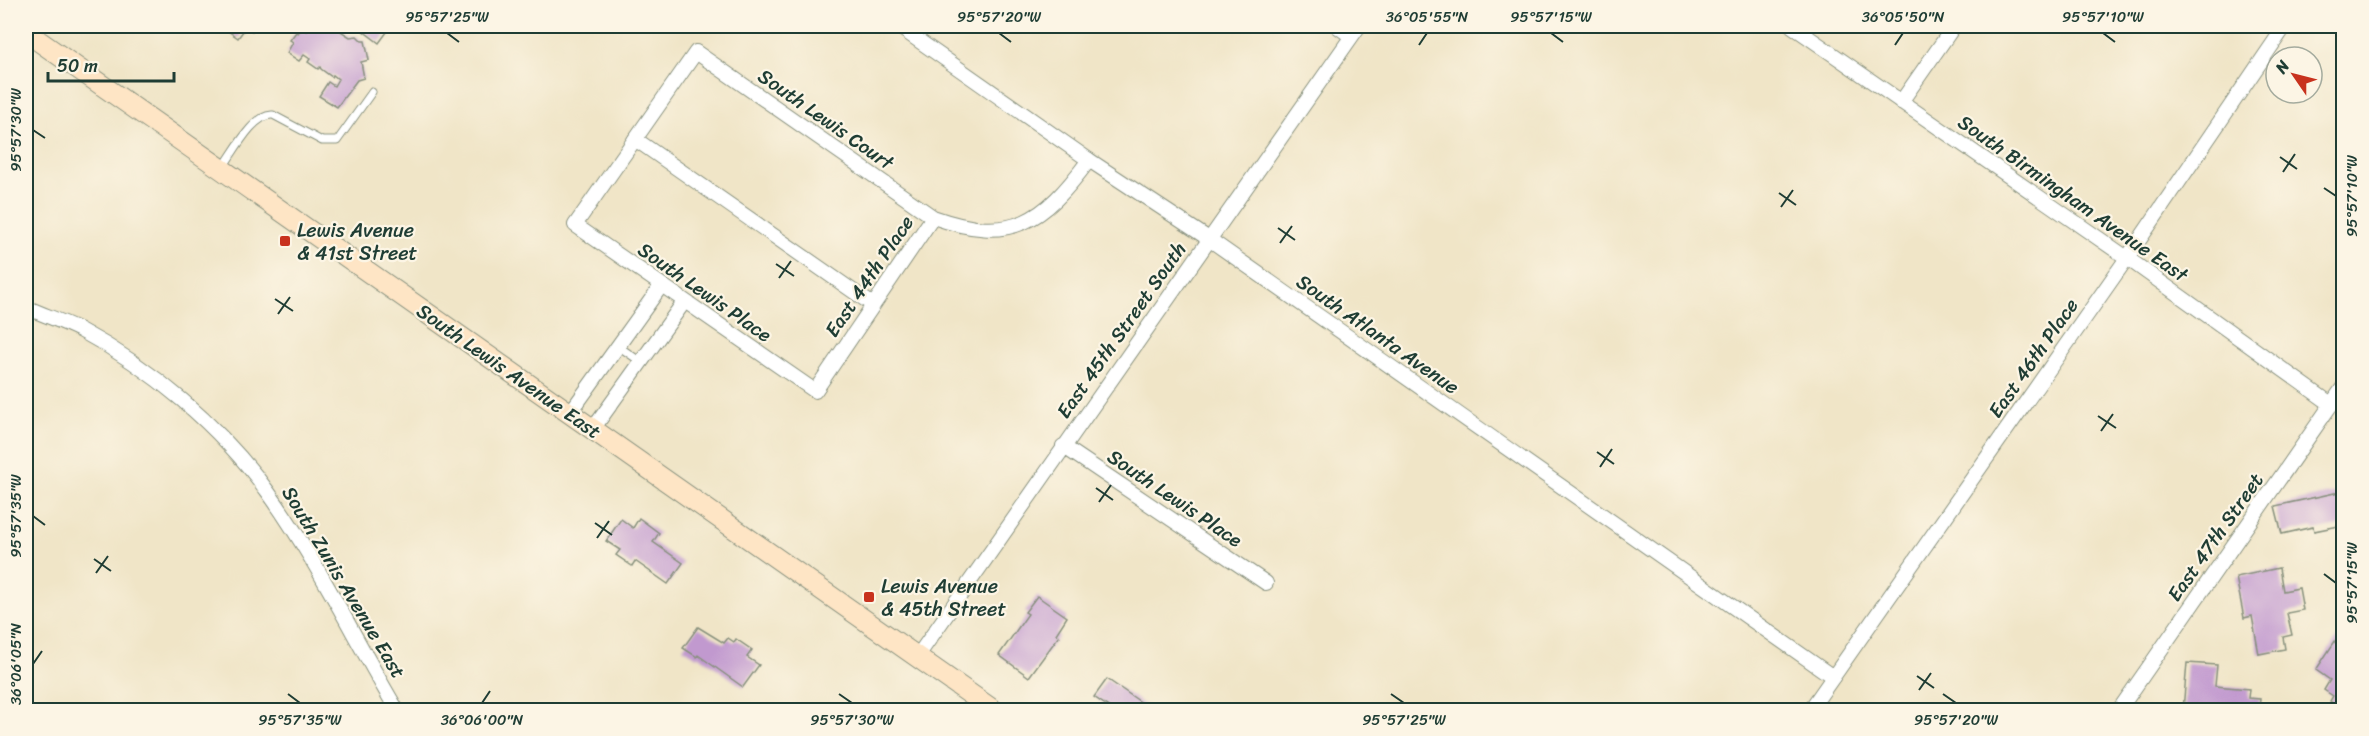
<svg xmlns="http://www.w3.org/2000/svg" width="2369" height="736" font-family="Sriracha,sans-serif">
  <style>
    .building { fill: #c199cf }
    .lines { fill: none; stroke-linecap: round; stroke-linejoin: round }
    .service-casing { stroke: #88917e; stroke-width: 9 }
    .minor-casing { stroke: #88917e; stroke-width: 16 }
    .secondary-casing { stroke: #88917e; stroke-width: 22 }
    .service { stroke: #fff; stroke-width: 7 }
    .minor { stroke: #fff; stroke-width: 14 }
    .secondary { stroke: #fee5c5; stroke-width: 20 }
    .ticks { fill: none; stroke: #1f3d34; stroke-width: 2 }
    .poi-dot { fill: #c8321e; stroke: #fcf5e5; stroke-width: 2 }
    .labels { text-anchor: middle; stroke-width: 4.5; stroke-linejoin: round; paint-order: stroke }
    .street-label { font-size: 20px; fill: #1f3d34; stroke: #fcf5e5 }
    .poi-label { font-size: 20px; fill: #1f3d34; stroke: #fcf5e5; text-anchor: start }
    .neatline { fill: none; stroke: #1f3d34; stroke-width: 2 }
    .ticks-label { font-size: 15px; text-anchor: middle; fill: #1f3d34 }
  </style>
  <rect width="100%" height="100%" fill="#fcf5e5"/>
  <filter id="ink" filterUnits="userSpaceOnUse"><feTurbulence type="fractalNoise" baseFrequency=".0167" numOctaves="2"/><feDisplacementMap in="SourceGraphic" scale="12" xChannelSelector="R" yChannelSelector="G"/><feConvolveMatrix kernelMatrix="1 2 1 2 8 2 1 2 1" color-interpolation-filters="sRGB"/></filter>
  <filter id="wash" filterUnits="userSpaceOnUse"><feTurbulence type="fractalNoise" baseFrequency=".008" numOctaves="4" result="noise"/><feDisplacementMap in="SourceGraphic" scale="24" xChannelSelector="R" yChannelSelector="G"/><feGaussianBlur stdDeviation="1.35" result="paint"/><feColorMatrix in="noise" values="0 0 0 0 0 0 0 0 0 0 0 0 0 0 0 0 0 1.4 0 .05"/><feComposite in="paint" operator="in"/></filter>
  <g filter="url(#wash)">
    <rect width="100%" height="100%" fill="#f0e5c7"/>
    <g id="blocks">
      <!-- building -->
      <g class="building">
        <polygon points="221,26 256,26 252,31 246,27 238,38"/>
        <polygon points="309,26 333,26 350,37 357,36 362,41 365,41 369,60 361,62 364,78 357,80 337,107 319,96 328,82 334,86 338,79 333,75 332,77 321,69 320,67 318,69 308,62 310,59 304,55 299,61 287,53 293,42 290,40 296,32 298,33 302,28 306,31"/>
        <polygon points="365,26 387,26 390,28 379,43 362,30"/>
        <polygon points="2344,491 2344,525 2314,531 2313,527 2282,534 2275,506"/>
        <polygon points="639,518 659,533 653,542 683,563 668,584 635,561 632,566 616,555 620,550 606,541 621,519 633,528"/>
        <polygon points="2279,568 2283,591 2299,588 2303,610 2287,613 2292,635 2283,637 2285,649 2259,654 2252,616 2244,618 2236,577"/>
        <polygon points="1037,596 1067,617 1056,634 1059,636 1029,677 999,655 1028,614 1025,612"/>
        <polygon points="698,627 724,643 728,638 734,642 736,639 752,650 747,657 759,665 743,687 698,655 697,657 683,648"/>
        <polygon points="2337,638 2344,643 2344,695 2336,706 2330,701 2333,696 2324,690 2330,680 2316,670"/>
        <polygon points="2187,663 2217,665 2215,686 2249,689 2248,698 2260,699 2259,710 2183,710"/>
        <polygon points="1107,679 1152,710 1113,710 1094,697"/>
        <polygon points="796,704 806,710 792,710"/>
      </g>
    </g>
  </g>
  <g filter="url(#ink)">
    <use href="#blocks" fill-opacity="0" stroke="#88917e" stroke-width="1.5"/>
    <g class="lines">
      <defs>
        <g id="service">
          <path d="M223,167C234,152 254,113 273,115L322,141H337L372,92"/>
          <polyline points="618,346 641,362"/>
        </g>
        <g id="minor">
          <polyline points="898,26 1089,160 1209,239 1833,677"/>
          <polyline points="1337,26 1351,36"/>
          <polyline points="1792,26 2127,258 2331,404"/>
          <polyline points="1901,102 1954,26"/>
          <polyline points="635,139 873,305"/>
          <path d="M933,217L815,391L575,225L696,52L933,217C1012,245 1043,222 1089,160"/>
          <path d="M26,307C43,315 62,321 80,330C151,368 220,426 268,492C317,560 354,638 397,710"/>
          <polyline points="570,413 661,286"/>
          <polyline points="593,429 684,302"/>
          <polyline points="1063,446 1266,583"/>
          <polyline points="917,657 1359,26"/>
          <polyline points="1810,710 2127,258 2285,26"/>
          <polyline points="2119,710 2344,386"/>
        </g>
        <polyline id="secondary" points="26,32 993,710"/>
      </defs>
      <!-- service casing -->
      <use href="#service" class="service-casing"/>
      <!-- minor casing -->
      <use href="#minor" class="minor-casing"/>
      <!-- secondary casing -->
      <use href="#secondary" class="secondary-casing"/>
      <!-- service -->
      <use href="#service" class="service"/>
      <!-- minor -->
      <use href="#minor" class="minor"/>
      <!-- secondary -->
      <use href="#secondary" class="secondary"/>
    </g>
  </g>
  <!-- ticks -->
  <path class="ticks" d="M447,33L459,42M999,33L1011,42M1551,33L1563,42M2103,33L2115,42M1419,45L1427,33M1895,45L1903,33M33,130L45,138M2280,157L2297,169M2283,172L2295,154M2324,188L2336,196M1779,193L1796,205M1781,207L1793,190M1278,228L1295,240M1280,243L1292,226M776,264L794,276M779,278L791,261M275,299L293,311M278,314L290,297M2098,416L2116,428M2101,431L2113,414M1597,452L1614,464M1600,467L1612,449M1096,488L1113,500M1099,502L1111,485M33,516L45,525M595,523L612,535M597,538L609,521M94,559L111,571M96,573L108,556M2324,574L2336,583M33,664L42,651M1917,676L1934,688M1919,690L1931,673M288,694L300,703M839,694L852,703M1391,694L1404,703M1943,694L1956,703M482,703L490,691"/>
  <!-- markers -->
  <g class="poi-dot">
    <rect x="279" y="235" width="12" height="12" rx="3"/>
    <rect x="863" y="591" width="12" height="12" rx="3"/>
  </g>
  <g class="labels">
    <!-- street labels -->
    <g class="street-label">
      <text transform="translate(826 119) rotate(35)" y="7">South Lewis Court</text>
      <text transform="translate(2073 198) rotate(35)" y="7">South Birmingham Avenue East</text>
      <text transform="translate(869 276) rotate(-56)" y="7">East 44th Place</text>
      <text transform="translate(705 292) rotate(35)" y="7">South Lewis Place</text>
      <text transform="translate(1121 330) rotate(-55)" y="7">East 45th Street South</text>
      <text transform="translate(1378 334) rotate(35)" y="7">South Atlanta Avenue</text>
      <text transform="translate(2033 358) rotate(-55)" y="7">East 46th Place</text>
      <text transform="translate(509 371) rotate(35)" y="7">South Lewis Avenue East</text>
      <text transform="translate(1175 498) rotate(34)" y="7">South Lewis Place</text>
      <text transform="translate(2215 537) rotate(-55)" y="7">East 47th Street</text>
      <text transform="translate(344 582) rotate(59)" y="7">South Zunis Avenue East</text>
    </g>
    <!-- poi labels -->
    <g class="poi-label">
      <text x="297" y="237">Lewis Avenue<tspan x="297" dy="23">&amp; 41st Street</tspan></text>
      <text x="881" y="593">Lewis Avenue<tspan x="881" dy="23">&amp; 45th Street</tspan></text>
    </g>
  </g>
  <!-- margin -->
  <rect width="2369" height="736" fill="none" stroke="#fcf5e5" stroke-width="66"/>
  <!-- north arrow -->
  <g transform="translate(2294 75) rotate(305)"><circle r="28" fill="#fcf5e5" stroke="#a4ab9e" stroke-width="1.5"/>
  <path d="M0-4.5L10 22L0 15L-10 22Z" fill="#c8321e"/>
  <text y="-9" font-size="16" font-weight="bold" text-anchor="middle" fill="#1f3d34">N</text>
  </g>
  <!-- scale -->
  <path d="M48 72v9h126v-9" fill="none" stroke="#1f3d34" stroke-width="3"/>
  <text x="57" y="72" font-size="18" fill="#1f3d34" stroke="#fcf5e5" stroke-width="4.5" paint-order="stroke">50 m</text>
  <rect x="33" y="33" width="2303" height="670" class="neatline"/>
  <g class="ticks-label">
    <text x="447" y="22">95°57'25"W</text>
    <text x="999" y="22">95°57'20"W</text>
    <text x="1427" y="22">36°05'55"N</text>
    <text x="1551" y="22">95°57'15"W</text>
    <text x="1903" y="22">36°05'50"N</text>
    <text x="2103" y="22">95°57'10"W</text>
    <text transform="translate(16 130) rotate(-90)" y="5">95°57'30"W</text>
    <text transform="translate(2352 196) rotate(-90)" y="5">95°57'10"W</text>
    <text transform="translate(16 516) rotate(-90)" y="5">95°57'35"W</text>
    <text transform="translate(2352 583) rotate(-90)" y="5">95°57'15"W</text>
    <text transform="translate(16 664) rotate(-90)" y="5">36°06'05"N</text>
    <text x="300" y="725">95°57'35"W</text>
    <text x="482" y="725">36°06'00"N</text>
    <text x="852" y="725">95°57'30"W</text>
    <text x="1404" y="725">95°57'25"W</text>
    <text x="1956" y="725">95°57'20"W</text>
  </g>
</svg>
